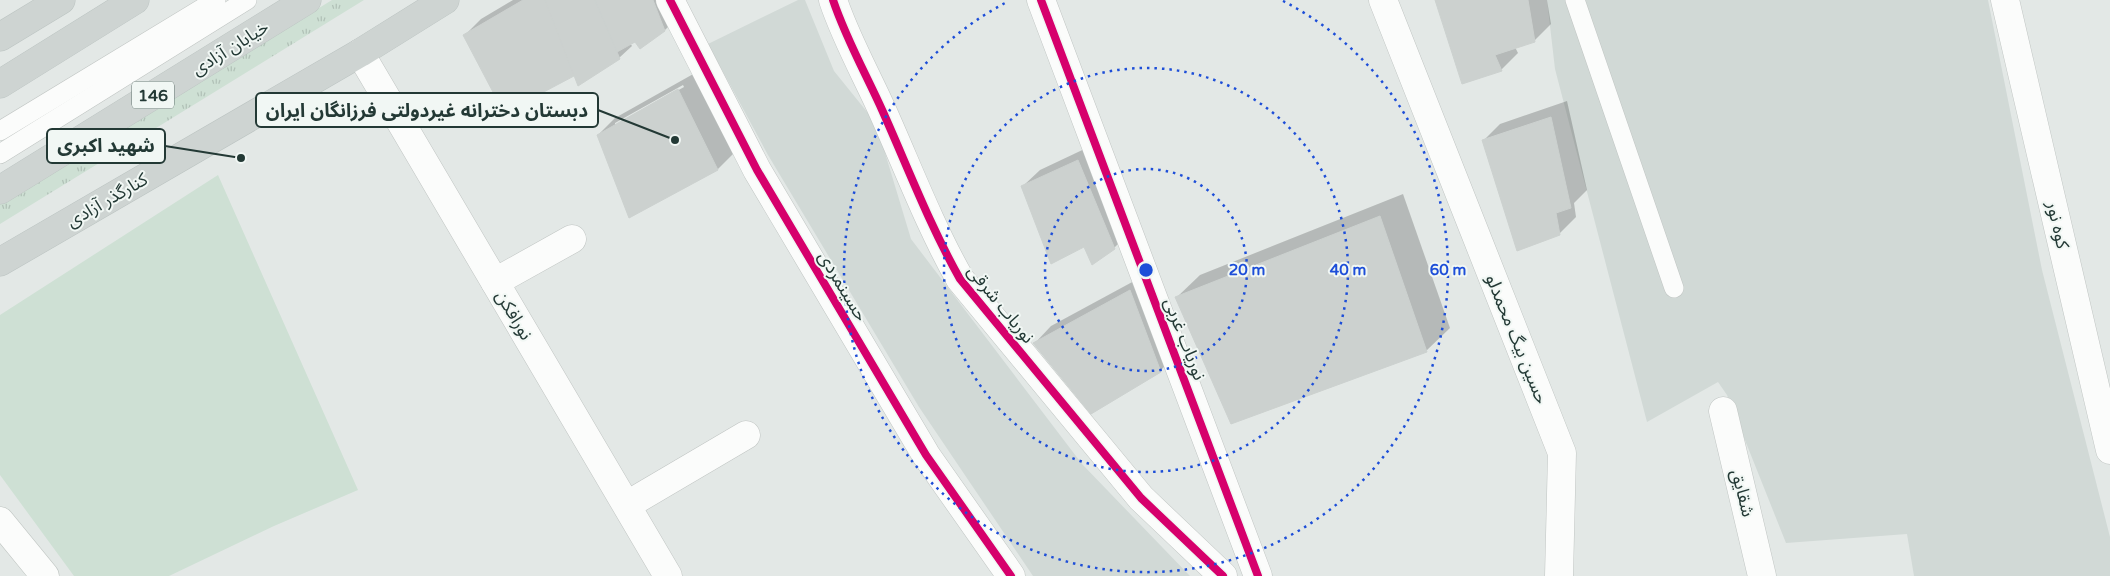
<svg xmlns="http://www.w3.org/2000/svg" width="2110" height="576" font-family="'Varela Round','Noto Sans Arabic',sans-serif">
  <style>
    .built { fill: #d1d9d6 }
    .grass { fill: url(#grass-tufts) }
    .green { fill: #cee0d4 }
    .shadow { fill: #0003; fill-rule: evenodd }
    .building { fill: #ccd1cf; stroke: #ccd1cf }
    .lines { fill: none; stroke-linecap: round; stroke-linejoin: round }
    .service-casing { stroke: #c0c5c3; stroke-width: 20 }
    .minor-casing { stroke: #c0c5c3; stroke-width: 29 }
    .secondary-casing { stroke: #c0c6c3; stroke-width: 29 }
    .primary-casing { stroke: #bcc4c2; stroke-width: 29 }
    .service { stroke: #fbfcfb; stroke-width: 19 }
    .minor { stroke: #fbfcfb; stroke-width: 28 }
    .secondary { stroke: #fbfcfb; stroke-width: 28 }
    .primary { stroke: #ced4d2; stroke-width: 28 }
    .cycleway-casing { stroke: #f1f7f4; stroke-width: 11 }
    .cycleway { stroke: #d6006c; stroke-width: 8 }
    .ring { fill: none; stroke: #1d4ed8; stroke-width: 2.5; stroke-dasharray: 2.5 5 }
    .labels { text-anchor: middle; stroke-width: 4; stroke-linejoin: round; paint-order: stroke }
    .shield { fill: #f1f7f4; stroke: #61726e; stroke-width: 1 }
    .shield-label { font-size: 16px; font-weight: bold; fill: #233935 }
    .street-label { font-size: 18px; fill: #233935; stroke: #f1f7f4 }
    .centre { fill: #1d4ed8; stroke: #f1f7f4; stroke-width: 2.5 }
    .ring-label { font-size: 15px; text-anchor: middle; font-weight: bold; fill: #1d4ed8; stroke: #f1f7f4; stroke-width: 4; stroke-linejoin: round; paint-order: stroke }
    .leader { fill: none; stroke: #233935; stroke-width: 2 }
    .callout-dot { fill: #233935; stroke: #f1f7f4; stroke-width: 2 }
    .callout { fill: #f1f7f4; stroke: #233935; stroke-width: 2 }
    .callout-label { font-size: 19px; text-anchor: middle; font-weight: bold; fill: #233935 }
  </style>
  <defs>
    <pattern id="grass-tufts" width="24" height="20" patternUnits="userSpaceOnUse" patternTransform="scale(1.25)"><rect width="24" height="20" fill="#cee0d4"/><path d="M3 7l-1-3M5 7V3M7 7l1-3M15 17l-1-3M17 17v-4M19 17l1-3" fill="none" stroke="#b1c1b7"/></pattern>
  </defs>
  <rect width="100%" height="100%" fill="#e3e8e6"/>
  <!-- built -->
  <g class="built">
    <polygon points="798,0 805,0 834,71 876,123 911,239 1082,464 1190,576 1033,576 919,407 768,155 708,44"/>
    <polygon points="1547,0 1988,0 2042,270 2110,537 2110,576 1914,576 1907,534 1786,543 1727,395 1718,382 1647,422 1555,69"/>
  </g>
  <!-- grass -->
  <polygon class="grass" points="332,0 364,0 0,224 0,204"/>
  <!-- green -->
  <polygon class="green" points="218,175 358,490 274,526 169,576 74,576 0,475 0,315"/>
  <!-- shadow -->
  <g class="shadow">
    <polygon points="513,0 677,0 682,13 665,30 640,48 635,40 630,43 632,46 619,58 573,75 464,36 481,19"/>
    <polygon points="1436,0 1547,0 1551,24 1534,41 1515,47 1518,53 1501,70"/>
    <path d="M695,73L735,152L718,169L629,216L598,135L615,118ZM683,85L684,87L615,126V123Z"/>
    <polygon points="1567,101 1587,190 1574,203 1576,217 1559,234 1483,141 1500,124"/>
    <polygon points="1095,144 1131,231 1114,248 1085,245 1023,186 1040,170"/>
    <polygon points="1403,194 1450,328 1426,351 1176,298 1200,275"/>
    <polygon points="1147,274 1177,354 1160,371 1035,343 1051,326"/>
  </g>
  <!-- building -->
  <g class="building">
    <polygon points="523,0 545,0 574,76 504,113 463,35"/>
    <polygon points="545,0 595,0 620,59 578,86"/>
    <polygon points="595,0 653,0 665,31 640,49 635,42 617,52"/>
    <polygon points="1435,0 1528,0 1535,42 1495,55 1502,71 1462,84"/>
    <polygon points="678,89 718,170 629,218 597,135"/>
    <polygon points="1551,117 1571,208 1556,213 1560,235 1517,251 1482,140"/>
    <polygon points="1078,160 1115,249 1092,265 1084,247 1051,264 1021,186"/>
    <polygon points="1380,216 1427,352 1231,424 1175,297"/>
    <polygon points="1130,290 1161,372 1091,414 1033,343"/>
  </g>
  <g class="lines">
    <defs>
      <g id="service">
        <polyline points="1575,0 1674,288"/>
        <polyline points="0,131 216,0"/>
        <polyline points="0,154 247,0"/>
      </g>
      <g id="minor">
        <polyline points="670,0 757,170 926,455 1011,576"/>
        <path d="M833,0C846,39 866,74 883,112C908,168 930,226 960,279L1141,498L1223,576"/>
        <polyline points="1041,0 1258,576"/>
        <polyline points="1383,0 1562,453 1559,576"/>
        <polyline points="2005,0 2110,450"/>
        <polyline points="360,53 668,576"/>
        <polyline points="495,282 572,239"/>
        <polyline points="1723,411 1762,576"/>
        <polyline points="627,505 746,435"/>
      </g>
      <polyline id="secondary" points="0,521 45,576"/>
      <g id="primary">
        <polyline points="0,37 61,0"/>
        <polyline points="0,84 135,0"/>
        <polyline points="0,190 307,0"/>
        <polyline points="0,262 360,53 445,0"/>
      </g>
    </defs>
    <!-- service casing -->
    <use href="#service" class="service-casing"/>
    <!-- minor casing -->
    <use href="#minor" class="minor-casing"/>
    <!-- secondary casing -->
    <use href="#secondary" class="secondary-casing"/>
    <!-- primary casing -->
    <use href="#primary" class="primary-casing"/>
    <!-- service -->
    <use href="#service" class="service"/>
    <!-- minor -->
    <use href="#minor" class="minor"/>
    <!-- secondary -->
    <use href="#secondary" class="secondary"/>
    <!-- primary -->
    <use href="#primary" class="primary"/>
    <defs>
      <g id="cycleway">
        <polyline points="670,0 757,170 926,455 1011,576"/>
        <path d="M833,0C846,39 866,74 883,112C908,168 930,226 960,279L1141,498L1223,576"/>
        <polyline points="1041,0 1258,576"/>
      </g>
    </defs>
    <!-- cycleway casing -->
    <use href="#cycleway" class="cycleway-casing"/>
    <!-- cycleway -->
    <use href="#cycleway" class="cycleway"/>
  </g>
  <!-- distance rings -->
  <g class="ring">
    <circle cx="1146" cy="270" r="101"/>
    <circle cx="1146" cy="270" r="202"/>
    <path d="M1283 1A302 302 0 1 1 1009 1"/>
  </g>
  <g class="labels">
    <!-- shield labels -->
    <rect class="shield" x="132" y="81.5" width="42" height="27" rx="4"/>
    <g class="shield-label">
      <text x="153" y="101">146</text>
    </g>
    <!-- street labels -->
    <g class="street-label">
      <text transform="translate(230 48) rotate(-32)" y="6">خیابان آزادی</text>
      <text transform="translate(107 200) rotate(-30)" y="6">کنارگذر آزادی</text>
      <text transform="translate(2058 225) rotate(77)" y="6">کوه نور</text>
      <text transform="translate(843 286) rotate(59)" y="6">حسینمردی</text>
      <text transform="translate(1001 304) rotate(51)" y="6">نوریاب شرقی</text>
      <text transform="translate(514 315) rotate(59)" y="6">نورافکن</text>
      <text transform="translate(1185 339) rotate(69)" y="6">نوریاب غربی</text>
      <text transform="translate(1517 339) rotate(68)" y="6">حسین بیگ محمدلو</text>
      <text transform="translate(1743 493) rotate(76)" y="6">شقایق</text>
    </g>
  </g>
  <circle cx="1146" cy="270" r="8" class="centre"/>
  <g class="ring-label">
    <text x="1247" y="275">20 m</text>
    <text x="1348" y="275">40 m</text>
    <text x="1448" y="275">60 m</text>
  </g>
  <!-- callouts -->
  <path class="leader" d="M675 140L598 110M241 158L165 146"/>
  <g class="callout-dot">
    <circle cx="675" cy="140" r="5"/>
    <circle cx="241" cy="158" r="5"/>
  </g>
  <g class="callout">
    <rect x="256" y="93" width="342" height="34" rx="5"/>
    <rect x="47" y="129" width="118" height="34" rx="5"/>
  </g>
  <g class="callout-label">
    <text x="427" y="117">دبستان دخترانه غیردولتی فرزانگان ايران</text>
    <text x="106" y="152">شهید اکبری</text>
  </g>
</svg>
